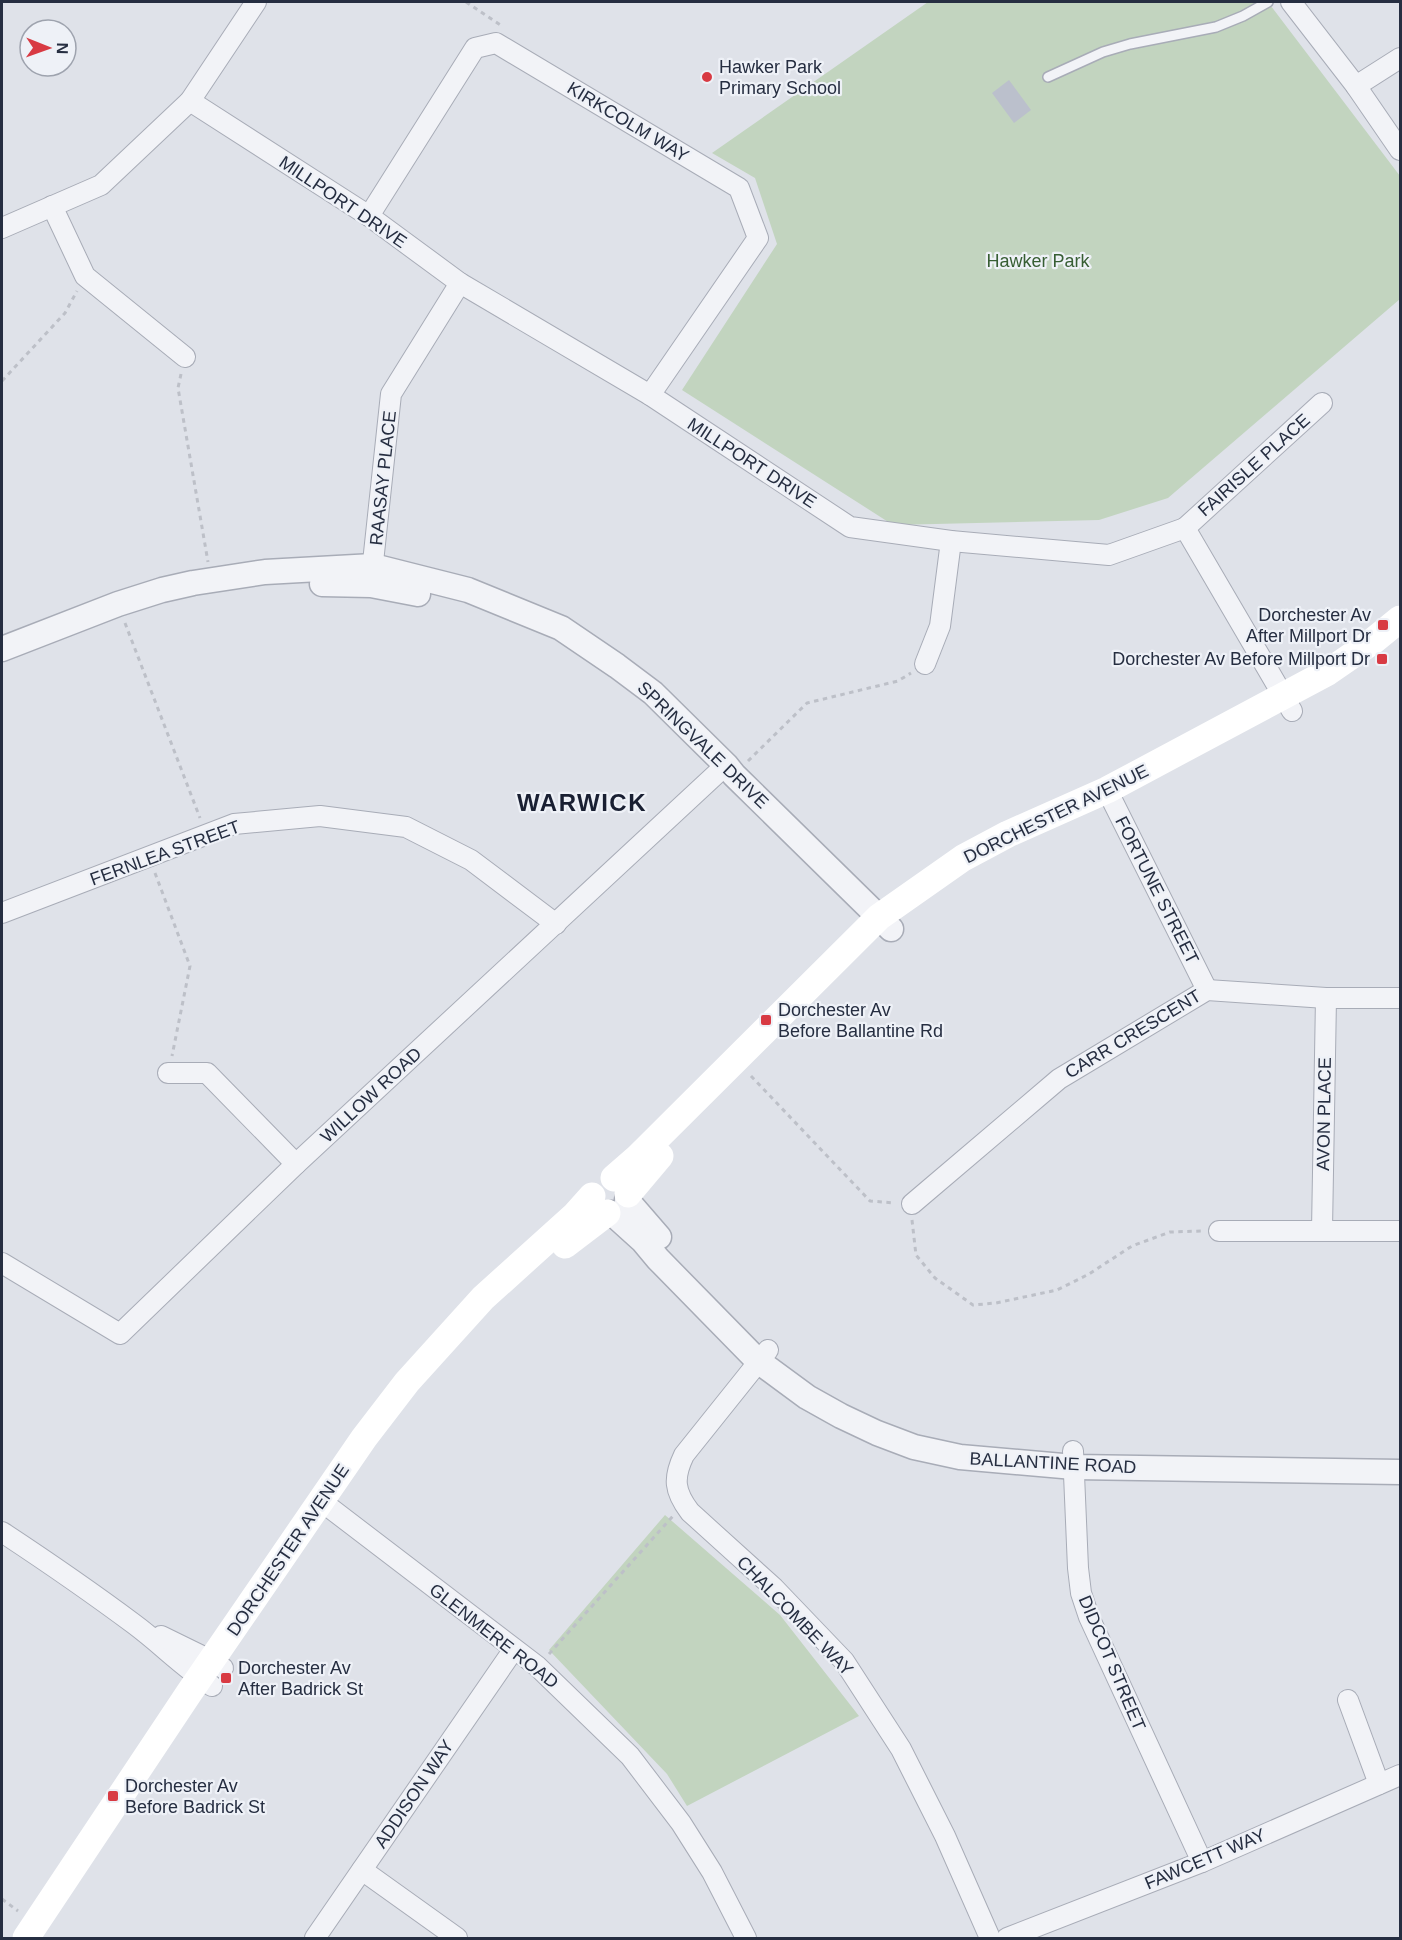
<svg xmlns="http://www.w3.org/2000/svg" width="1402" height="1940" font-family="Arial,sans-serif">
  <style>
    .green { fill: #c2d4bf }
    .building { fill: #bbc0cc }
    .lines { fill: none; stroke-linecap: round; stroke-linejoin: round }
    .service-casing { stroke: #a8acb7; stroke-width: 12 }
    .minor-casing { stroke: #a8acb7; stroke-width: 22 }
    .tertiary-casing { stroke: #a8acb7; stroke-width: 27 }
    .path { stroke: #bdc0c8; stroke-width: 3; stroke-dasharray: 4.5 4.5; stroke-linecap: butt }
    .service { stroke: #f2f3f7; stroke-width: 9 }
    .minor { stroke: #f2f3f7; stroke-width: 20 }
    .tertiary { stroke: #f2f3f7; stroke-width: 24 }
    .secondary { stroke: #fff; stroke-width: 27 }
    .poi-dot { fill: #d83a43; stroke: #eef1f7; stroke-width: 2 }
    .labels { text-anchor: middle; stroke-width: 4.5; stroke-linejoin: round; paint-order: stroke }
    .poi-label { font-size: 18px; fill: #262e41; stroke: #eef1f7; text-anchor: start }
    .street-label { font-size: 18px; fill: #262e41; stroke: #eef1f7 }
    .park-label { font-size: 18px; fill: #375e33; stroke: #eef1f7 }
    .district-label { font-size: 24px; font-weight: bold; letter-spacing: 1.5px; fill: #191f32; stroke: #eef1f7 }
  </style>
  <rect width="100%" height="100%" fill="#dfe2e9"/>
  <!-- green -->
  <g class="green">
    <polygon points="928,2 1268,2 1400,176 1400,299 1168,498 1099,520 893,525 682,390 777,244 755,178 712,153"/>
    <polygon points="665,1515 780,1615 859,1716 687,1806 667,1774 549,1650"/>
  </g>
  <!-- building -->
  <polygon class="building" points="1009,80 1031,110 1014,123 992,93"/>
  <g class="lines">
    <defs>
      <polyline id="service" points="1048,77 1103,52 1130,44 1216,27 1243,16 1268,2"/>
      <g id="minor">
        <polyline points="1291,2 1356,86 1400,150"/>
        <polyline points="1356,86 1400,58"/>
        <polyline points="190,101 369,216 460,283 650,395 850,527 951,541 1109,555 1185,528 1292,711"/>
        <polyline points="52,206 85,276 185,357"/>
        <polyline points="369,216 475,48 496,43 739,188 758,238 650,395"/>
        <polyline points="2,228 101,185 190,101 256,2"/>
        <polyline points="1185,528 1322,403"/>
        <polyline points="371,581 391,394 460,283"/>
        <polyline points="925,664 940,626 951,541"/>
        <polyline points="1107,790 1207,990"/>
        <polyline points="2,913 234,824 320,816 406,827 471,860 556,924"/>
        <polyline points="168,1073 207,1073 296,1164"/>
        <polyline points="912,1204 1059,1079 1207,990 1326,998 1400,998"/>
        <polyline points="1322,1230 1326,998"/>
        <polyline points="1219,1231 1400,1231"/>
        <polyline points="2,1263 120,1334 296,1164 726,765"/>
        <path d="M768,1350L684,1455C673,1478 674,1491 690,1512L774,1588L844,1661L901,1749L945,1836L990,1938"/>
        <polyline points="1073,1451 1078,1568 1081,1593 1089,1617 1202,1862"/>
        <polyline points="321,1501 537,1666 630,1756 681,1823 712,1872 746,1938"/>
        <path d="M2,1532C46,1561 91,1592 134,1624C161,1644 184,1668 212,1686"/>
        <polyline points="161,1636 212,1661 223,1668"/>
        <polyline points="1348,1700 1379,1784"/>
        <polyline points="362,1870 457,1938"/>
        <polyline points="315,1938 514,1649"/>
        <polyline points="1007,1938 1202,1862 1400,1775"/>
      </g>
      <g id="tertiary">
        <polyline points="322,584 371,585 418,594"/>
        <polyline points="2,649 118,604 162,590 193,583 265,572 373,566 468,590 561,628 617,666 653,693 726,765 734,775 891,929"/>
        <polyline points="627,1200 659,1237"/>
        <polyline points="612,1213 643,1241 658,1259 758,1361 807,1397 841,1416 877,1433 914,1447 960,1457 1074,1467 1400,1472"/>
      </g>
    </defs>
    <!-- service casing -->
    <use href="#service" class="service-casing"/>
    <!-- minor casing -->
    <use href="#minor" class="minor-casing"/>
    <!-- tertiary casing -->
    <use href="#tertiary" class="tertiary-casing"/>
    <!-- path -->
    <g class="path">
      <polyline points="466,2 502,26"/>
      <polyline points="181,374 178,388 208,562"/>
      <polyline points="2,381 65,313 77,291"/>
      <polyline points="125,623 200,818"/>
      <polyline points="748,761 807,703 898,681 911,673"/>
      <polyline points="155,873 190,966 172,1056"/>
      <polyline points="751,1076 870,1201 894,1203"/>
      <polyline points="912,1220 916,1255 935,1278 973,1305 996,1303 1057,1290 1089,1274 1132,1246 1170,1232 1202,1231"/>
      <polyline points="549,1654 673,1516"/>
      <polyline points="2,1899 18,1911"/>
    </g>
    <!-- service -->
    <use href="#service" class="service"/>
    <!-- minor -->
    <use href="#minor" class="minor"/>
    <!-- tertiary -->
    <use href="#tertiary" class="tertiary"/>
    <!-- secondary -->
    <g class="secondary">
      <polyline points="614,1178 637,1158 879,917 963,858 1008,834 1107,790 1328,672 1373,641 1400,619"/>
      <polyline points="628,1194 660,1156"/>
      <polyline points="565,1245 607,1213"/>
      <polyline points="26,1938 189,1693 364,1438 407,1382 483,1298 575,1215 592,1196"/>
    </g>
  </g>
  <!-- markers -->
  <g class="poi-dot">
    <circle cx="707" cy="77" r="6"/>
    <rect x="1377" y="619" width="12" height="12" rx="3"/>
    <rect x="1376" y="653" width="12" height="12" rx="3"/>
    <rect x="760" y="1014" width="12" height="12" rx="3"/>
    <rect x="220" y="1672" width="12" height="12" rx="3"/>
    <rect x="107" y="1790" width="12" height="12" rx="3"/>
  </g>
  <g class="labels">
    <!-- poi labels -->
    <g class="poi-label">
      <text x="719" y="73">Hawker Park<tspan x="719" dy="21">Primary School</tspan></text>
      <text x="1371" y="621" text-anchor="end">Dorchester Av<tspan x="1371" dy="21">After Millport Dr</tspan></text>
      <text x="1370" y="665" text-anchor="end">Dorchester Av Before Millport Dr</text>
      <text x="778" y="1016">Dorchester Av<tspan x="778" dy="21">Before Ballantine Rd</tspan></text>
      <text x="238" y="1674">Dorchester Av<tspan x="238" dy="21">After Badrick St</tspan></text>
      <text x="125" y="1792">Dorchester Av<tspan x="125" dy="21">Before Badrick St</tspan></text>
    </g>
    <!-- street labels -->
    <g class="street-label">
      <text transform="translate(628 122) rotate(31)" y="6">KIRKCOLM WAY</text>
      <text transform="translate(343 202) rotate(34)" y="6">MILLPORT DRIVE</text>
      <text transform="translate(752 463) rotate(33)" y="6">MILLPORT DRIVE</text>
      <text transform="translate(1254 465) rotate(-42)" y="6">FAIRISLE PLACE</text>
      <text transform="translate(383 478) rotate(-84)" y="6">RAASAY PLACE</text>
      <text transform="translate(703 745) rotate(44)" y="6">SPRINGVALE DRIVE</text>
      <text transform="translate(1056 814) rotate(-26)" y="6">DORCHESTER AVENUE</text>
      <text transform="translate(165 853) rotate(-20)" y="6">FERNLEA STREET</text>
      <text transform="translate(1157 890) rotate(63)" y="6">FORTUNE STREET</text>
      <text transform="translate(1133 1034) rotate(-31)" y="6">CARR CRESCENT</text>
      <text transform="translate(371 1095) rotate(-43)" y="6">WILLOW ROAD</text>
      <text transform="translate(1324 1114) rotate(-89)" y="6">AVON PLACE</text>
      <text transform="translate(1053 1463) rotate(3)" y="6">BALLANTINE ROAD</text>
      <text transform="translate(288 1550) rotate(-56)" y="6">DORCHESTER AVENUE</text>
      <text transform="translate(795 1616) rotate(46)" y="6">CHALCOMBE WAY</text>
      <text transform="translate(494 1636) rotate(38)" y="6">GLENMERE ROAD</text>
      <text transform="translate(1112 1663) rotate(67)" y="6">DIDCOT STREET</text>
      <text transform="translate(414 1794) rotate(-56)" y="6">ADDISON WAY</text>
      <text transform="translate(1205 1859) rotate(-23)" y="6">FAWCETT WAY</text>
    </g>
    <!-- park labels -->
    <g class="park-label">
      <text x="1038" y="267">Hawker Park</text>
    </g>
    <!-- district labels -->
    <g class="district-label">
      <text x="582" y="811">WARWICK</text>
    </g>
  </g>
  <!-- border -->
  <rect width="1402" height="1940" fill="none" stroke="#262e41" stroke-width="6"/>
  <!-- north arrow -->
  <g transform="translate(48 48) rotate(91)"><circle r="28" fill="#eef1f7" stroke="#9ea3ae" stroke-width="1.5"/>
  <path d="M0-4.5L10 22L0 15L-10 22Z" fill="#d83a43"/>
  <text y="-9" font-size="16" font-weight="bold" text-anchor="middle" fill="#262e41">N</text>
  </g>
</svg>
